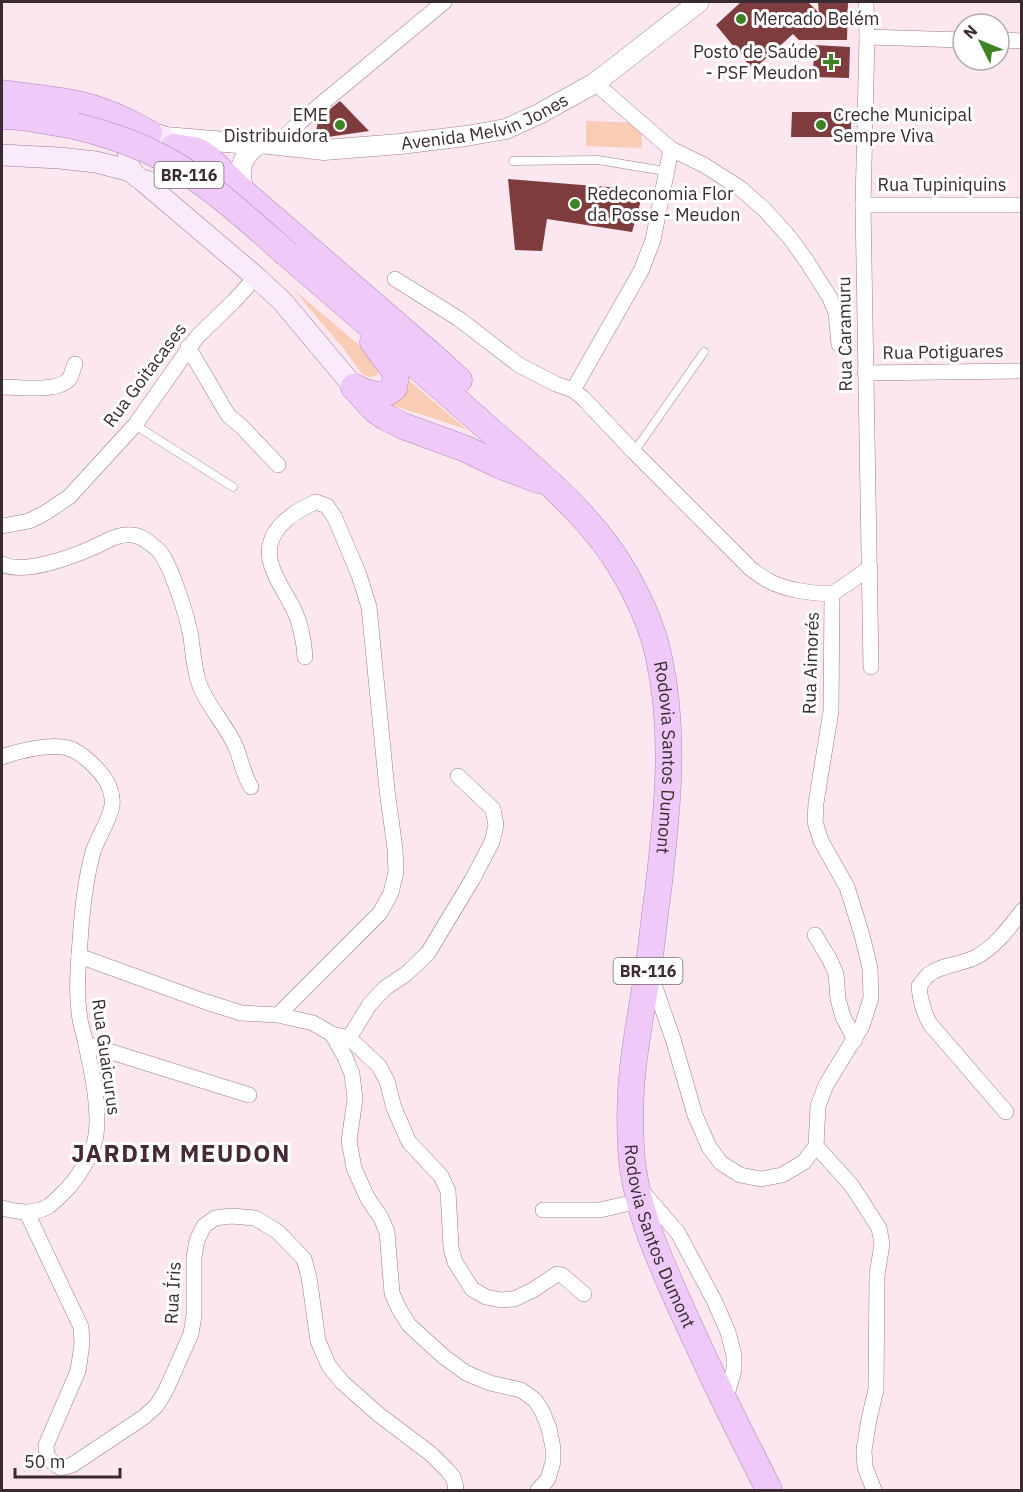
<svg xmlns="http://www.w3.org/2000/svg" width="1023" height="1492" font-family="'IBM Plex Sans',sans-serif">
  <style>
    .green { fill: #f9ccb5 }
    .building { fill: #7e3c3e }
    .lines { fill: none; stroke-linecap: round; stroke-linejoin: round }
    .service-casing { stroke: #9d7c8b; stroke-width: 9 }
    .minor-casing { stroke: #9d7c8b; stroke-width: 16 }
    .tertiary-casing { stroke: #9d7c8b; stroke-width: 21 }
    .secondary-casing { stroke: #9d7c8b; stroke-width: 22 }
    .trunk-casing { stroke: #ad89b1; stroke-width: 27 }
    .service { stroke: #fff; stroke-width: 8 }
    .minor { stroke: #fff; stroke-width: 15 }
    .tertiary { stroke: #fff; stroke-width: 20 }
    .secondary { stroke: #f9ebfc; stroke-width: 21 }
    .trunk { stroke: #efcaf8; stroke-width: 26 }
    .trunk-bridge-casing { stroke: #ad89b1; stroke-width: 27; stroke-linecap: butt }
    .trunk-bridge { stroke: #efcaf8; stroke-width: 26 }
    .poi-dot { fill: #3d8225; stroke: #fff; stroke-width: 2 }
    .labels { text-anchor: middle; stroke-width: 6; stroke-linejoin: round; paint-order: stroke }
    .shield { fill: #fff; stroke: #746b6f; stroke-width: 1.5 }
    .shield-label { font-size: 16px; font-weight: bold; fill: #392b31 }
    .poi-label { font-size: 18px; fill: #392b31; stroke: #fff; text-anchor: start }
    .street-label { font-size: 18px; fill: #392b31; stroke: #fff }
    .district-label { font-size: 24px; font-weight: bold; letter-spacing: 1.5px; fill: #462a37; stroke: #fff }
  </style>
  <rect width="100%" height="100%" fill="#fce6f0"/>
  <!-- green -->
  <g class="green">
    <polygon points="586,121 642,123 642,148 586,146"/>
    <polygon points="294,290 373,357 380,370 376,376 369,377 362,374 344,349"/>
    <polygon points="405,377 467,430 433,418 384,403"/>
  </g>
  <!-- building -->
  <g class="building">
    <polygon points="741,2 808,2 819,13 818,2 848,2 847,40 799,40 793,34 753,70 716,25"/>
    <polygon points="814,45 850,47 849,78 813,77"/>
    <polygon points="340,101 369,131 314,139 319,118"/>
    <polygon points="792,112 851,112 851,137 791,137"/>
    <polygon points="508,179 644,190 632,232 547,219 542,251 515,250"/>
  </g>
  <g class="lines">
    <defs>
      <g id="service">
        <polyline points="513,161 598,160 665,171"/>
        <polyline points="135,425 233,487"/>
        <polyline points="634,452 704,352"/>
      </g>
      <g id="minor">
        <polyline points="866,2 867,37 863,205 871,667"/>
        <polyline points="867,37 963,40"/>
        <polyline points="999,40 1022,41"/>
        <polyline points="595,83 671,149 704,165 740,188 765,210 790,238 806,260 830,298 836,313 839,344"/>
        <polyline points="276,145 302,120 444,2"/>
        <polyline points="863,205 1022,205"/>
        <polyline points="395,279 459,319 519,365 556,384 573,390"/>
        <polyline points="188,347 228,415 243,428 278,465"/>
        <polyline points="865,373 1022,371"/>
        <path d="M2,387C19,387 59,393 70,378C72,374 73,368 75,364"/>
        <polyline points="2,526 29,521 45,513 69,497 135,425 197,337 234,301 256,277"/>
        <path d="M2,564C23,575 72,557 94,547C106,542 118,533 132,535C141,535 149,543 156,548C164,555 168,566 172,575C180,596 187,615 191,637C193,653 194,670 200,686C208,706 223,722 233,741C241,756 242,773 251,787"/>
        <polyline points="832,594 870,568"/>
        <path d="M2,757C18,751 51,743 68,748C82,752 101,771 108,784C111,790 113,800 112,806C109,821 98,837 93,852C86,877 83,903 81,928C79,958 75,989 80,1019C81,1028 85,1036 86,1045C92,1072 102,1117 94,1144C89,1160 75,1182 63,1193C59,1197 54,1202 49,1206C34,1215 17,1212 2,1208"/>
        <polyline points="815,935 830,960 836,974 838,999 843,1017 855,1040"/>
        <polyline points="79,956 206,1002 241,1013 278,1015 313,1023 332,1034 349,1038 379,1066 387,1081 394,1108 409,1142 441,1176 448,1191 451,1248 455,1262 472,1289 486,1297 501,1300 514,1299 533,1290 557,1274 562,1275 584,1294"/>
        <path d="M651,976L673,1039L695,1115L709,1147L721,1163L740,1175L761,1179L782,1175L804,1162L816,1146L818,1106L826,1085L862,1026L871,998L870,968L862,935L847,887L821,841L815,822L816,803L831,711L832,594C811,593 787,591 767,580C762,577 757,573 751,569L634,452L583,398L573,390L641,271L653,240L671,149"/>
        <path d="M278,1015L380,913L391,893L396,872L395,849L387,790L369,607L359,575L335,518L327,506L316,502C290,513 260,534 272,567C277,582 288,597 295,612C301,626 304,642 305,657"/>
        <polyline points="332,1034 345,1057 352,1074 355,1099 349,1141 354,1168 367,1197 381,1218 387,1232 392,1293 399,1309 409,1325 443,1356 466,1373 490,1383 521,1390 535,1400 542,1411 549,1428 553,1448 553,1462 548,1479 538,1490"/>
        <polyline points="349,1038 370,1004 385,988 406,974 428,953 472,880 492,842 496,825 493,809 458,776"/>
        <polyline points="86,1044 249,1095"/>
        <path d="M1006,1112L930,1024C923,1011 920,1000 919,986C922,983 925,978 928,975C942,964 961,965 976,957C995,947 1009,928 1022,911"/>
        <polyline points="816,1146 852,1186 879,1228 882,1244 877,1275 876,1390 869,1419 864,1450 865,1467 874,1490"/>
        <polyline points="640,1189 678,1233 714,1300 728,1332 734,1355 734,1370 725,1401"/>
        <polyline points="543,1210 600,1210 639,1201"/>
        <path d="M27,1213L81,1327L82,1344L78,1371L46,1445C46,1457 50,1462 61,1468L72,1465L144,1417L157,1405L166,1390L191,1334L194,1315V1257L197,1240L204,1226L215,1218L231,1216L255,1218L278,1232L304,1259L309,1277L318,1341L329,1366L342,1382L378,1414L431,1454L447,1470L453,1477L456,1487L455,1490"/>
      </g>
      <g id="tertiary">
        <path id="s1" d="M165,137L238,143H260L324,150L400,144L466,136L506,129L539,114L595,83L699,2"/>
        <path d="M244,193C238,170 239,158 260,143"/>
      </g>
      <g id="secondary">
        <circle cx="152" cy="158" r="24"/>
        <polyline points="2,155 59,158 96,162 131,171"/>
        <polyline points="143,181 256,277 282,301 354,387"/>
      </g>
      <g id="trunk">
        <path d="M2,93C36,98 74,100 107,113C122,118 135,126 149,133"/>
        <polyline points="2,116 21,117 75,126"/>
        <polyline points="174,147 194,150 201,153 209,159 244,193 428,352 459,380"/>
        <path id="s2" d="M287,254C356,313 424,372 492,432C539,474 592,516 624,572C639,598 653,628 659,658C676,735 667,815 658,892C654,918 652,944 648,970C642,1010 633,1050 631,1091C630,1109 630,1129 631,1148C634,1205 659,1259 682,1310C698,1345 714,1380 731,1414C743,1439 757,1465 769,1490"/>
        <polyline points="354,387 374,409 385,417 403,426 466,449 499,465 538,480"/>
        <path d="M354,387C369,394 379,400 394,388L396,373L373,342"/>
      </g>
    </defs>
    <!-- service casing -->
    <use href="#service" class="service-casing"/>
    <!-- minor casing -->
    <use href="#minor" class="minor-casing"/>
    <!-- tertiary casing -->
    <use href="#tertiary" class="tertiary-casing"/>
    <!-- secondary casing -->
    <use href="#secondary" class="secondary-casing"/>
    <!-- trunk casing -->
    <use href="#trunk" class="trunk-casing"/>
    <!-- service -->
    <use href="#service" class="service"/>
    <!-- minor -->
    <use href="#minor" class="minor"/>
    <!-- tertiary -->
    <use href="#tertiary" class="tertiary"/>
    <!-- secondary -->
    <use href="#secondary" class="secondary"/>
    <!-- trunk -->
    <use href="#trunk" class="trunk"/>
    <defs>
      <path id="trunk-bridge" d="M75,126C100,132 125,140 149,151C201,175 245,217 287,254"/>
    </defs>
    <!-- trunk-bridge casing -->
    <use href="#trunk-bridge" class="trunk-bridge-casing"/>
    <!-- trunk-bridge -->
    <use href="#trunk-bridge" class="trunk-bridge"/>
  </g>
  <!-- markers -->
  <g class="poi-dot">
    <circle cx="741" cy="19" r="6"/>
    <path d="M828 53h6v6h6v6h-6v6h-6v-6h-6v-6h6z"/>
    <circle cx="340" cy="125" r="6"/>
    <circle cx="821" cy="125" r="6"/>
    <circle cx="575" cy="204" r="6"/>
  </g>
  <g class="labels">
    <!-- shield labels -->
    <g class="shield">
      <rect x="154.5" y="162" width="69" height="26" rx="4.5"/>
      <rect x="613.5" y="958" width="69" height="26" rx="4.5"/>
    </g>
    <g class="shield-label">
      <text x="189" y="181">BR-116</text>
      <text x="648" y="977">BR-116</text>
    </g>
    <!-- poi labels -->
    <g class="poi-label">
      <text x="753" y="25">Mercado Belém</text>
      <text x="818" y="58" text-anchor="end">Posto de Saúde<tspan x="818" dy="21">- PSF Meudon</tspan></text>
      <text x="328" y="121" text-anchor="end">EME<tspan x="328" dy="21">Distribuidora</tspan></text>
      <text x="833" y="121">Creche Municipal<tspan x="833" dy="21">Sempre Viva</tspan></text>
      <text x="587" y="200">Redeconomia Flor<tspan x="587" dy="21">da Posse - Meudon</tspan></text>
    </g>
    <!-- street labels -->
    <g class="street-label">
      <text dy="6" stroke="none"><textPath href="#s1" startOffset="324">Avenida Melvin Jones</textPath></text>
      <text x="942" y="191">Rua Tupiniquins</text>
      <text transform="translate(845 334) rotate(-91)" y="6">Rua Caramuru</text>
      <text transform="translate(943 352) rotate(-1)" y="6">Rua Potiguares</text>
      <text transform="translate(145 375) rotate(-53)" y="6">Rua Goitacases</text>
      <text transform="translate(811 663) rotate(-88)" y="6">Rua Aimorés</text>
      <text dy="6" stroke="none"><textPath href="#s2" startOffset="658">Rodovia Santos Dumont</textPath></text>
      <text transform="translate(106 1057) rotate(82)" y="6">Rua Guaicurus</text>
      <text dy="6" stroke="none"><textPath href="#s2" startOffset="1144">Rodovia Santos Dumont</textPath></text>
      <text transform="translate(173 1293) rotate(-87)" y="6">Rua Íris</text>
    </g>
    <!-- district labels -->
    <g class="district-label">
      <text x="181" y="1162">JARDIM MEUDON</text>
    </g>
  </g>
  <!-- border -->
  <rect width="1023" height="1492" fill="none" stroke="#392b31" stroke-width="6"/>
  <!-- north arrow -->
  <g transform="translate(981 42) rotate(313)"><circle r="28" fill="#ffffff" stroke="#b0aaad" stroke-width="1.5"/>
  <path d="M0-4.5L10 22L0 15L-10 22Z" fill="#3d8225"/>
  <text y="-9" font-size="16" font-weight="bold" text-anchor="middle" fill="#392b31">N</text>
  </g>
  <!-- scale -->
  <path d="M15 1468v9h105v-9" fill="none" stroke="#392b31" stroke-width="3"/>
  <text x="24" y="1468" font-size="18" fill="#392b31" stroke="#ffffff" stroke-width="4.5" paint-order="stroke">50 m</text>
</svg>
